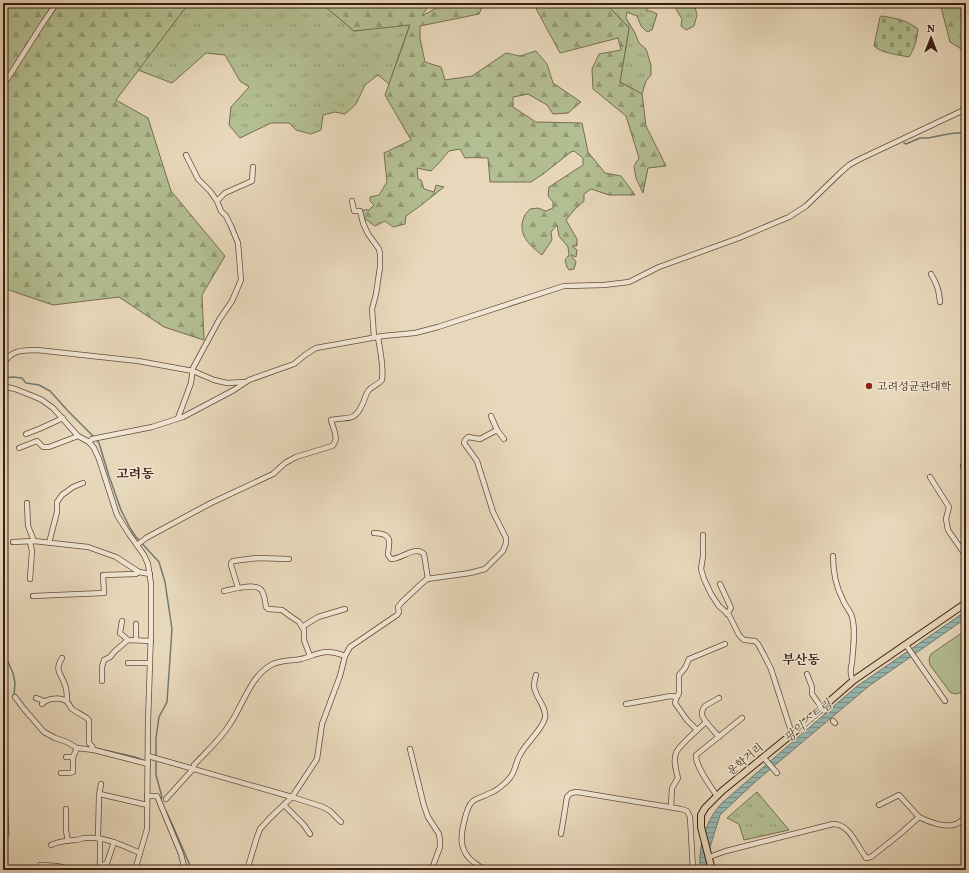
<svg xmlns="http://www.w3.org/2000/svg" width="969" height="873" font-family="Vollkorn,'Noto Serif KR',serif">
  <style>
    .grass { fill: url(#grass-tufts); stroke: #776e52 }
    .forest { fill: url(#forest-firs); stroke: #776e52 }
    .cemetery { fill: url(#cemetery-stones); stroke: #776e52 }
    .pitch { fill: #b3bf92; stroke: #776e52 }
    .water { fill: url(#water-rules); stroke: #727b71 }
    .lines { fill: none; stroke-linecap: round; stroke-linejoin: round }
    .stream { stroke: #727b71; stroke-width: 1.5 }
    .minor-casing { stroke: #664c3c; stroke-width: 6 }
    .major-casing { stroke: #3b1d11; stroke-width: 8 }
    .minor { stroke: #f0e6d3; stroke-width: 4.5 }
    .major { stroke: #e8d8bb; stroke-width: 6 }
    .poi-dot { fill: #8f2418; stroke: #f0e6d3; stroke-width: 1.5 }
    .labels { text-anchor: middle; stroke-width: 3; stroke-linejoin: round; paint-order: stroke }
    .poi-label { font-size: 11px; fill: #3b1d11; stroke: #f0e6d3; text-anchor: start }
    .street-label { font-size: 11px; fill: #3b1d11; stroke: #f0e6d3 }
    .water-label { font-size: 12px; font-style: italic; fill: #574c41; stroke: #f0e6d3 }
    .quarter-label { font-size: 13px; font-weight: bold; fill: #3b1d11; stroke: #f0e6d3 }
  </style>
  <defs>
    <pattern id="grass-tufts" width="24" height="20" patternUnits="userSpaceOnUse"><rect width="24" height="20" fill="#b3bf92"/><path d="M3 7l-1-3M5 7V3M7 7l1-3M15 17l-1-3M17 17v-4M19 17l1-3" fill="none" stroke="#939b76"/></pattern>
    <pattern id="forest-firs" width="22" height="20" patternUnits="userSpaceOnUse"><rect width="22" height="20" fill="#b3bf92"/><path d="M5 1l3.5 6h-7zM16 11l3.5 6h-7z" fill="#939b76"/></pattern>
    <pattern id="cemetery-stones" width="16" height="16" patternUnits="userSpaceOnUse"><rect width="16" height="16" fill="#b3bf92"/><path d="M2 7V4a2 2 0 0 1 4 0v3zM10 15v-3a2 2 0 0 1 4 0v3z" fill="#939b76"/></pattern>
    <pattern id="water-rules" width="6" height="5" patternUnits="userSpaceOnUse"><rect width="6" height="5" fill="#97b9b1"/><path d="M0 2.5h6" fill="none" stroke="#7c968f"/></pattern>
  </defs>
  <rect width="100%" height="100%" fill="#e8d8bb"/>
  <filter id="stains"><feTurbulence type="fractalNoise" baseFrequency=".005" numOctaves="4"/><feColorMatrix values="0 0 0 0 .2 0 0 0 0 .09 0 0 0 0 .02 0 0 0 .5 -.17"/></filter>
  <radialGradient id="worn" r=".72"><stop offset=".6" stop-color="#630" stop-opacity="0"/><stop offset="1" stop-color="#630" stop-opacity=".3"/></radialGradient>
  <!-- grass -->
  <g class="grass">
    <polygon points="189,3 321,3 354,31 410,24 389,84 378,75 365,85 356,104 345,114 335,112 323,115 321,130 311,134 296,130 289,123 271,123 240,138 229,125 231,107 249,87 240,81 225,55 206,53 172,83 138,70"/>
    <polygon points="610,3 651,3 651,5 646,11 651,11 657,14 652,30 647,32 641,26 637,16 627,12 626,18 635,33 639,43 646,49 651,65 651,75 646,81 642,94 620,82 629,28 608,6"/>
    <polygon points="677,3 698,3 695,7 697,15 694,26 686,30 681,26 682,19 676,9"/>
    <polygon points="757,792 789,830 744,840 739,824 727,818"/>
  </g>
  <!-- forest -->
  <g class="forest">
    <polygon points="3,3 189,3 116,100 148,118 171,191 225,256 202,295 204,340 164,327 119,297 53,305 3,288"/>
    <path d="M321,3H430L422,16L445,3H480L483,5L479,14L420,26V38L425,62L441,67L445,80L472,76L506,53L520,56L536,51L547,64L553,83L581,102L568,113L553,114L547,105L528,94L513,97V107L536,122L582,123L588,152L605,173L621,176L635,195H609L591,189L584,194V201L574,210L566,220L577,239V246H572L577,250L576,257L571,255L576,262L574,269L569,270L567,267L565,260L569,255L568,247L559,236L557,225L551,232L552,240L542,255C529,245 517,234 524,217C525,214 528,211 530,209L538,208L546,211L553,208V202L548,196L549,187L583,165V158L574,151L571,152L543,174L531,182H490L488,158C480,158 473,157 465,158L460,149L449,151L438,164L431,171L417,168L418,179L421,180L424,189L434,192L436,185L444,187L420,206L406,216L405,224L393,227L385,221L375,226L364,218L360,210H369L374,205L370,201V197L379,195L387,182L384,153L411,140L385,95L410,25L354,31Z"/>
    <polygon points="533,3 610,3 608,6 629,28 620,82 642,94 646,126 666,166 648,168 643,193 636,178 634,166 639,158 626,116 593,89 592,69 599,54 621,50 618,38 560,53"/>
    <polygon points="940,3 966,3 966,52 950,42"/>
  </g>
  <!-- cemetery -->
  <path class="cemetery" d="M882,16C895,18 907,20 918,29C917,39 915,48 909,57C899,55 881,53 874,46L880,17Z"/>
  <!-- pitch -->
  <g class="pitch">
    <path d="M966,630V689C960,693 956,696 950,692L930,665L929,659L931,654Z"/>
    <polygon points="3,787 7,787 9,835 3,835"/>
  </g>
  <!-- water -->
  <path class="water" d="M966,611V618L869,686L755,782L720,815L706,860L707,870H700C698,846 706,819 723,802L856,687Z"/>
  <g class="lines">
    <!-- stream -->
    <g class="stream">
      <polyline points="904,143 906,144 920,138 928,138 943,135 955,133 964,133 966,136"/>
      <polyline points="3,378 13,377 22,378 26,383 39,385 50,391 68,411 91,434 99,443 109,476 121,510 130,528 136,537 159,562 165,582 172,629 167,702 159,717 156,738 156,775 162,797 161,799"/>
      <polyline points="3,651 13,673 15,683 14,695 15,696"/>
      <polyline points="83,747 91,747"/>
      <polyline points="95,748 135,757 145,761"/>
      <polyline points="166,811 172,824 192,870"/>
    </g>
    <defs>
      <g id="minor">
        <polyline points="3,84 8,78 43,23 56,4"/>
        <polyline points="186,155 198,179 210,191 217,201"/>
        <polyline points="352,201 354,211 360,211 363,223 368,234 379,249 380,254 380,267 376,294 372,309 374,337"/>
        <path d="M931,274C937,284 939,290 940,302"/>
        <path d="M3,365C10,350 22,350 37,350L138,361L193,371L214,380L227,383L245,382"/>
        <polyline points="3,386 15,389 33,396 42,400 53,408 78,436 89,442 94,448 99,459 117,515 129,534 144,555 148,564 151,584 151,631 148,723 147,829 135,870"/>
        <polyline points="178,418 191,383 193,368 219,320 232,301 241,280 238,243 231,226 226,216 221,211 217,201 225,193 252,181 253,167"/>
        <polyline points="497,430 504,439"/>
        <polyline points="26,434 39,429 63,418"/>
        <polyline points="89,442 92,439 152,427 183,417 234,390 249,380 294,364 305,355 316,348 383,336 415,333 438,327 564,286 604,285 629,282 659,267 739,238 789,217 806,206 840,173 849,165 860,159 966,109"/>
        <polyline points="19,448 37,441 43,447 49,447 78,436"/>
        <polyline points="963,466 966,464"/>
        <polyline points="930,477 949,507 946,519 948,530 966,556"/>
        <polyline points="27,503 28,526 34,541"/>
        <path d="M374,533C382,533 391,535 389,545C389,549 388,551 388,555L391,559C402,559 415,545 424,554L428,579"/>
        <polyline points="703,535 703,556 701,569 704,579 711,594 719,606 729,615 739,635 744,640 755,641 758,644 764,655 771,669 792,734"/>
        <polyline points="13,542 34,541 88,547 116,557 139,572 150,574"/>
        <polyline points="49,543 57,512 57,502 62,495 73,487 83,483"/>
        <path d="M137,545L146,538L157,532L211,503L273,474L285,463L296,457L332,446C340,439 333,429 331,420C346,416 354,423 362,405C365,400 365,394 369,390C372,386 378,385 382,380C384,366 380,351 378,337"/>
        <path d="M833,556C833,570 836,587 843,600C845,606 850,610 852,617C856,631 853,648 852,663C850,669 850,675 853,681"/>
        <polyline points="30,579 32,551 30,542"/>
        <polyline points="720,584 731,608 727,614"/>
        <polyline points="238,588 231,565 231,563 233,561 257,558 289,559"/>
        <path d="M224,591C233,589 257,582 262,591C265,596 265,602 266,607L268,609L282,610L290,616L299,622L304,630V640L310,656"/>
        <polyline points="33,596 104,593 103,575 136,574 139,572"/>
        <polyline points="122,621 120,633 128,640"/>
        <polyline points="302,627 318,617 345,609"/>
        <polyline points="136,640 136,624"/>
        <polyline points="906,645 945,701"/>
        <path d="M62,658C54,671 61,673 65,685C67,690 67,696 67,701"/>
        <polyline points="128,663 150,663"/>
        <polyline points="807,674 812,687 812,694 824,711"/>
        <polyline points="102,681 102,667 104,660 110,657 115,651 128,640 151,641"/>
        <polyline points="15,697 24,709 44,732 55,738 67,742 77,748 94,750 148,764"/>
        <polyline points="36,698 44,701"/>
        <path d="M42,704C47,698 60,697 66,701C69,703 70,707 72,709C77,713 84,715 89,720V743L92,746L93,749"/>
        <polyline points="626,704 671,696 677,697"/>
        <polyline points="833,721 835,723"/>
        <polyline points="697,730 687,720 675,703 676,699 679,693 679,675 685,668 689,659 725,644"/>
        <path d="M719,737C715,732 703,720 702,715C702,712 703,708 705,706L719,698"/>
        <polyline points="410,749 424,806 428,817 439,834 440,841 440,847 434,863 433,870"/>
        <polyline points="148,756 292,797 323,807 330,811 341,822"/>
        <polyline points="66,757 73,757"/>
        <polyline points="763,757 777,773"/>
        <polyline points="61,773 70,773 73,772 73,757 77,748"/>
        <polyline points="100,794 147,805"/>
        <polyline points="147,796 157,796 181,854 185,870"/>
        <path d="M717,796C711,787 695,766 696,755L742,718"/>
        <path d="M166,799L193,769L194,765C206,752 220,740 230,724C243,705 250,677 271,665C280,660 291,661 301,659C310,657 318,652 327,652C333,652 340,654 345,656"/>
        <polyline points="284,805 304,825 310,834"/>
        <polyline points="879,805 899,795 919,817"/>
        <path d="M671,807L672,788L678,778C676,770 673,761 676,753C678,746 700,728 706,722"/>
        <polyline points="66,809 66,831 68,841"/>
        <polyline points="561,834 567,797 571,793 577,792 681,809 687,811 690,817 693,870"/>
        <polyline points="98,838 99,796 101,784"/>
        <path d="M51,845C59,841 65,841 75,840C78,840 81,839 84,838C104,836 122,845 140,853"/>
        <path d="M709,857L726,851L833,824C850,824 856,845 865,856L866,858L871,857L900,834L919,817C927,821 946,829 956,824C960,823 962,819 966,817"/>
        <polyline points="40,865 57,866 73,870"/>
        <polyline points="100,867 107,863 114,842"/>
        <polyline points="99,870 100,863 100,839"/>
        <polyline points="247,870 257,837 260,829 270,818 292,797 317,759 322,724 340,676 345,656 350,647 397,615 399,612 398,607 402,602 420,585 427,579 470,573 485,569 503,551 506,543 506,538 493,512 477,461 464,443 465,440 468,437 480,439 497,430 491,416"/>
        <path d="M484,870C480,866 474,863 470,859C459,848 461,835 464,822C466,815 467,807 472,802C476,798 483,797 488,794C494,792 501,787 506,782C517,772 514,764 521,753C527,742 542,730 545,718C547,707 535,697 534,686C534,682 535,679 536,675"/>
      </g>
      <polyline id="major" points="712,870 701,827 701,815 705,808 722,791 792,734 854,680 966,603"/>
    </defs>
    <!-- minor casing -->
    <use href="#minor" class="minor-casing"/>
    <!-- major casing -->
    <use href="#major" class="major-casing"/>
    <!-- minor -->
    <use href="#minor" class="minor"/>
    <!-- major -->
    <use href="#major" class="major"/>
  </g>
  <!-- markers -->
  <circle class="poi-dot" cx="869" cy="386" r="4"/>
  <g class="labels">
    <!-- poi labels -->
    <g class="poi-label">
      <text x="877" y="390">고려성균관대학</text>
    </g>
    <!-- street labels -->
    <g class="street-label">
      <text transform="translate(745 759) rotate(-40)" y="4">운학거리</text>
    </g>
    <!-- water labels -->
    <g class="water-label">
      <text transform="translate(808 721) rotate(-40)" y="4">팡익스트림</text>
    </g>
    <!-- quarter labels -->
    <g class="quarter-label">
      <text x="135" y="478">고려동</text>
      <text x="801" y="664">부산동</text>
    </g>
  </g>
  <!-- margin -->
  <rect width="969" height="873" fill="none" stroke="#e8d8bb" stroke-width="16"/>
  <rect x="4" y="4" width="961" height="865" fill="none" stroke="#3b1d11" stroke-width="2"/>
  <rect x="8" y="8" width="953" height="857" fill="none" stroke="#3b1d11"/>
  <!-- north arrow -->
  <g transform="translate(931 38)" stroke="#f0e6d3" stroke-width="3" paint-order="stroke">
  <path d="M0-3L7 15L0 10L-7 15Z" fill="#3b1d11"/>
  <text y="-6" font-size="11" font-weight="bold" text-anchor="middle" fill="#3b1d11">N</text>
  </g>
  <rect width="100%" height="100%" filter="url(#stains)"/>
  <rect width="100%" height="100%" fill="url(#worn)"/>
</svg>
